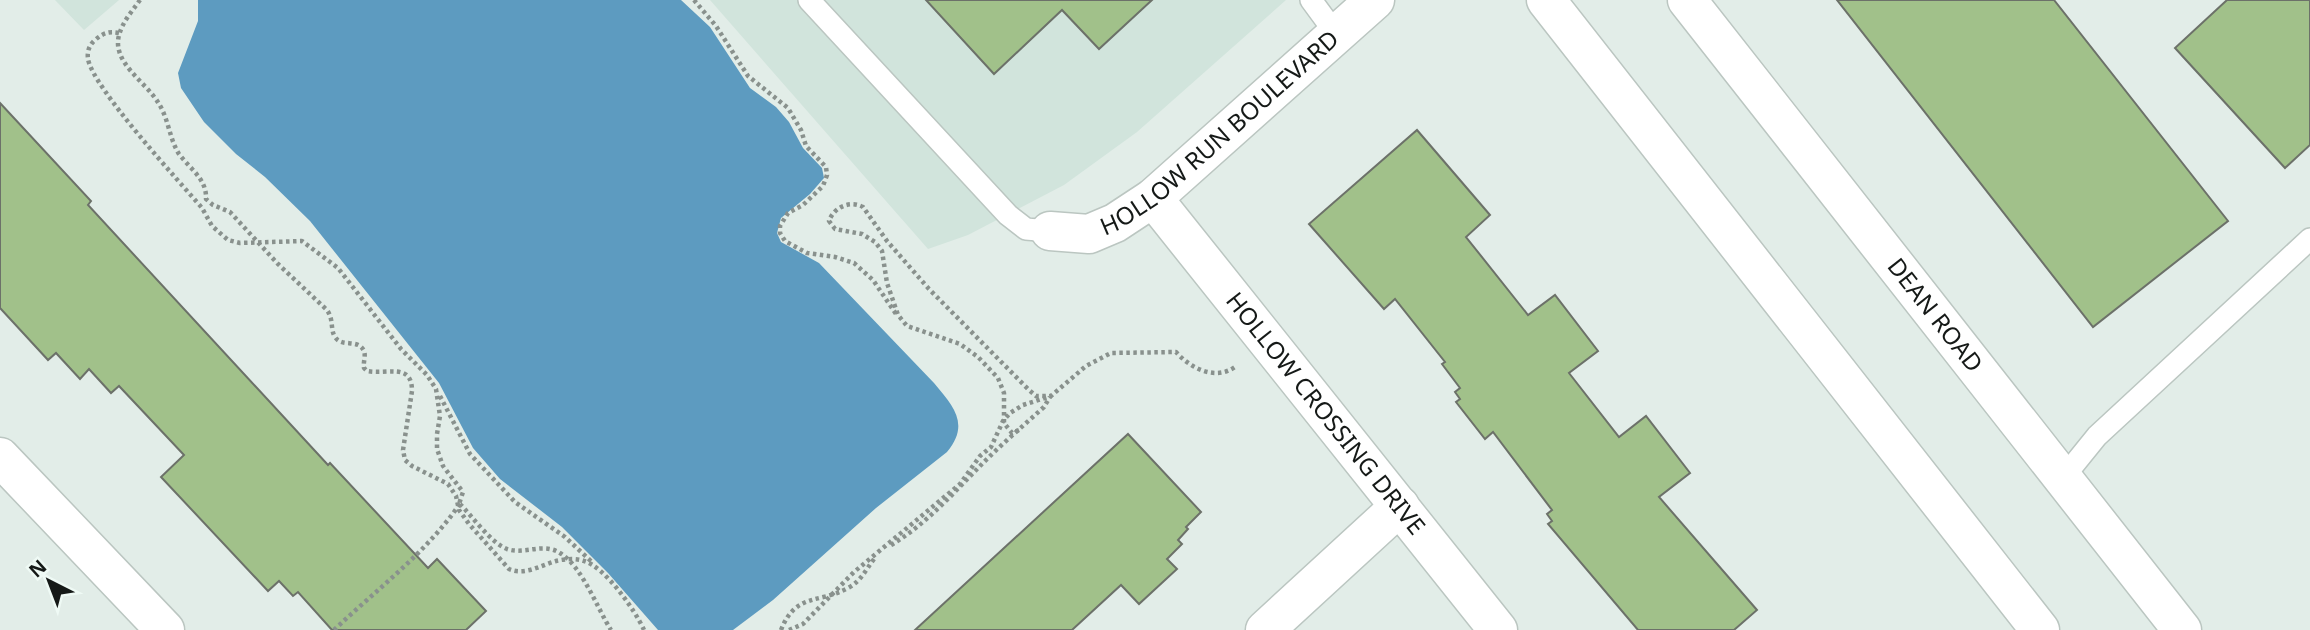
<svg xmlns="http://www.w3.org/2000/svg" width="2310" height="630" font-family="'Noto Sans',sans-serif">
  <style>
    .built { fill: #d1e4dc }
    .water { fill: #5d9bc0 }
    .building { fill: #a1c18a; stroke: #6c7169; stroke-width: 2 }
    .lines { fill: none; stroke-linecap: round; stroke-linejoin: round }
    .lane-casing { stroke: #bbc6c1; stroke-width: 24 }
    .street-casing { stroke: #bbc6c1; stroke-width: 41 }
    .secondary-casing { stroke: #bbc6c1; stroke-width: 41 }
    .path { stroke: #89918d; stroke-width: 4.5; stroke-dasharray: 3.5 3.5; stroke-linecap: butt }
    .lane { stroke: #fff; stroke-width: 21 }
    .street { stroke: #fff; stroke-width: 38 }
    .secondary { stroke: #fff; stroke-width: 38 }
    .labels { text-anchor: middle; stroke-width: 6; stroke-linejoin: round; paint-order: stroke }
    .street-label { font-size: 24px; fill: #151917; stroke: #effaf5 }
  </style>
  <rect width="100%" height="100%" fill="#e2ede8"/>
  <!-- built -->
  <g class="built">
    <polygon points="55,0 119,0 84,30"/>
    <polygon points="710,0 1286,0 1137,132 1064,185 968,235 928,249"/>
  </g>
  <!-- water -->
  <path class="water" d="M198,0H681L710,27L750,88L776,107L789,122L803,148L822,168L824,178L810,194L781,218L777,233L781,242L819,263L934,383C954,407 970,424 947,452L876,508L773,600L733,630H658L608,573L562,527L500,479L473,448L439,383L310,221L265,177L236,154L204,122L181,88L178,73L198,21Z"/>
  <!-- building -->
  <g class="building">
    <polygon points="926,0 1152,0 1099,49 1062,10 994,74"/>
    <polygon points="1837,0 2054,0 2228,221 2093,327"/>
    <polygon points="2227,0 2310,0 2310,145 2285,168 2175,48"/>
    <polygon points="0,103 91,201 88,205 328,465 330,463 428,568 437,559 486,611 466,630 332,630 298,592 293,596 279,581 268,591 161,477 184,455 119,386 111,393 89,369 80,379 56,353 48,360 0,308"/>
    <polygon points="1417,130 1490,215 1466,237 1528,315 1555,295 1598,351 1569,373 1619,437 1646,416 1690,473 1659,497 1757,610 1734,630 1638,630 1548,524 1552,521 1547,514 1552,510 1493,432 1485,439 1456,402 1460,399 1455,392 1460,388 1442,364 1445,362 1395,299 1384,309 1309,224"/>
    <polygon points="1128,434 1201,512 1186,527 1188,529 1178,540 1182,544 1167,559 1177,569 1139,604 1121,585 1072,630 915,630"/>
  </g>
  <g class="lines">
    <defs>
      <g id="lane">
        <polyline points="809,0 1008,215 1026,229 1050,231"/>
        <polyline points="1311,0 1336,34"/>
        <polyline points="2063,478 2097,436 2310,239"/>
      </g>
      <g id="street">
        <path id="s1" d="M1153,198L1498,630"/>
        <path id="s2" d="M1050,231L1089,234L1115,223L1153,198L1375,0"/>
        <polyline points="0,457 165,630"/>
        <polyline points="1265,630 1400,506"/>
      </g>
      <g id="secondary">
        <polyline points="1546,0 2040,630"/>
        <path id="s3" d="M1687,0L2182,630"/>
      </g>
    </defs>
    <!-- lane casing -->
    <use href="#lane" class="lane-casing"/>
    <!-- street casing -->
    <use href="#street" class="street-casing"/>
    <!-- secondary casing -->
    <use href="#secondary" class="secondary-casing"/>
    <!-- path -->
    <g class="path">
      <path d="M140,0C133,10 124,20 120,32C109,62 146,81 159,104C169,120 169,138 179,154C190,169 207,179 206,199L213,205L230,212L278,264L327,310C334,320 330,329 335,337C342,348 358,338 364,351C366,356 363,362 364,368L367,371C387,375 412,362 412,391L403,450L405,460L412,466L448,484L456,496L459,510L469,524L509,569C525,576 541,565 556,561C564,559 576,558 584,561C605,567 635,610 644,630"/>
      <polyline points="694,0 716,26 748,76 788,108 801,130 806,146 826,167 827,175 823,186 803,205 788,213 780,226 780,233 785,241 807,253 835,257 854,263 873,280 896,314"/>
      <path d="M119,33C109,31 103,33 95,40C89,45 87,52 88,59C93,88 179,181 202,208L212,226L228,240L240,243L302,241L338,268L401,349L427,375L436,389L440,416L437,434V449L443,466L463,492L459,504"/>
      <polyline points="440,396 470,454 484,469 515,502 565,537 592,562"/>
      <path d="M1019,430L1012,433L1004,423V393L998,378L978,357L960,344L907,326L898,315L887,283L882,251L875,242L862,234L835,229L829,221C834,207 850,200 863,207L887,241L929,289L1029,390L1036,396H1051"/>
      <path d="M460,504C472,516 491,543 507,549C525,555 543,542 560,553C582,566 597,608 611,630"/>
      <path d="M891,545C927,524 955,491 984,462C1003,443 1024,425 1044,407L1050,397"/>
      <path d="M334,630C376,590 426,553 459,505"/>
      <path d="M781,630C796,592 819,604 848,588C861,581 865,571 874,559"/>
      <path d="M789,630L803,624L854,572L960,484L980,456L991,447L1003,421L1010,413L1023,405L1051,396L1086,366L1111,353L1176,352C1190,368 1215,381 1235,367"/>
    </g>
    <!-- lane -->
    <use href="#lane" class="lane"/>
    <!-- street -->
    <use href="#street" class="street"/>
    <!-- secondary -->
    <use href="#secondary" class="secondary"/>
  </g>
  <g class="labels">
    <!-- street labels -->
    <g class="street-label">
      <text dy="8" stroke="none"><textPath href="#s2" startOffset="205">HOLLOW RUN BOULEVARD</textPath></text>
      <text dy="8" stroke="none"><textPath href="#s3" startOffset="401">DEAN ROAD</textPath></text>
      <text dy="8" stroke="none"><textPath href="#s1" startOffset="276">HOLLOW CROSSING DRIVE</textPath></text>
    </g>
  </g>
  <!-- north arrow -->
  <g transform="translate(49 581) rotate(318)" stroke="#effaf5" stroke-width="5" paint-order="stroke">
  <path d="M0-5L12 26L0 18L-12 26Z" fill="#151917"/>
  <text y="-10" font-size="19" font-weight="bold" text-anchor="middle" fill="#151917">N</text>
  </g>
</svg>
